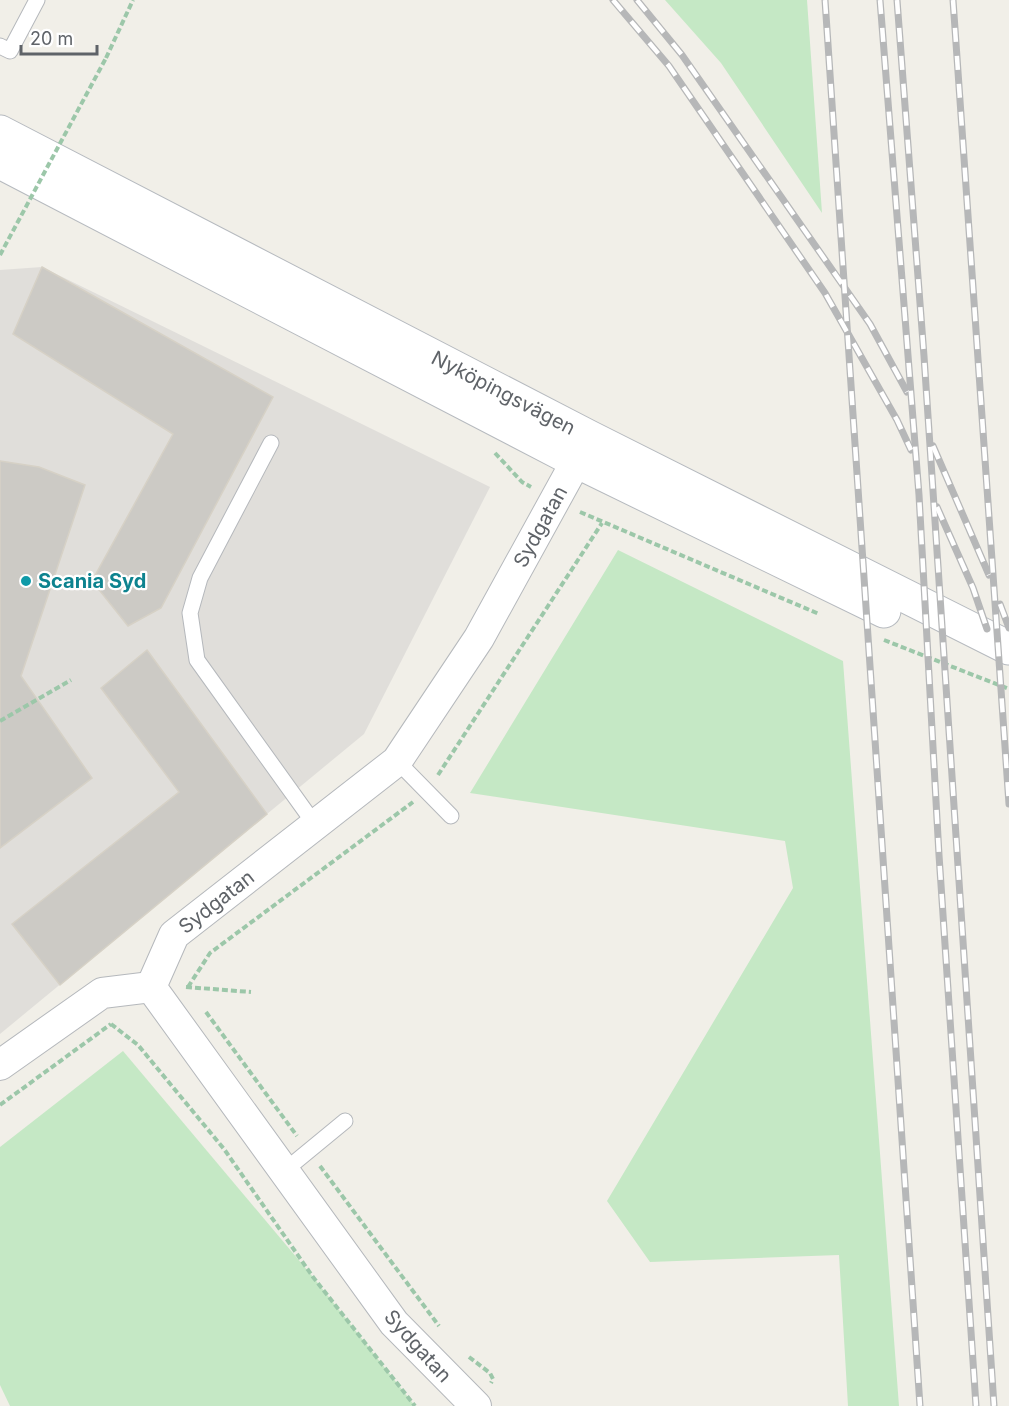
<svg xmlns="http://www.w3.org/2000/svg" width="1009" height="1406" font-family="Inter,sans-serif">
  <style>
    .industrial { fill: #e0deda }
    .green { fill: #c5e8c5 }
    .building { fill: #cccac5; stroke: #d6d1c6; stroke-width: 1.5 }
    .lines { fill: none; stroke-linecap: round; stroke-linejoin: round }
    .lane-casing { stroke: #b5b8bc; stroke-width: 17 }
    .street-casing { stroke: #b5b8bc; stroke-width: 32 }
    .secondary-casing { stroke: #b6babf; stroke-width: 35 }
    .path { stroke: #9cc7a9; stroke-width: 4; stroke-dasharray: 6 3; stroke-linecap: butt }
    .lane { stroke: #fff; stroke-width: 15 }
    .street { stroke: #fff; stroke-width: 30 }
    .secondary { stroke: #fff; stroke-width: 33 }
    .rail-casing { stroke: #b6b7b8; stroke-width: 7 }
    .rail { stroke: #fff; stroke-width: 4.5; stroke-dasharray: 14; stroke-linecap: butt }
    .path-bridge { stroke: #9cc7a9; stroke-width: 4; stroke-dasharray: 6 3; stroke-linecap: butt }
    .culture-dot { fill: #0f9aa8; stroke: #fff; stroke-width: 2 }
    .labels { text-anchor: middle; stroke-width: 4.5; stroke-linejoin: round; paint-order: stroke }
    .street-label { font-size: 20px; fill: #5f6368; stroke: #fff }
    .culture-label { font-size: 20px; font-weight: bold; fill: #0d838f; stroke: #fff; text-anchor: start }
  </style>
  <rect width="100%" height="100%" fill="#f1efe8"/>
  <!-- industrial -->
  <polygon class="industrial" points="42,267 490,487 364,734 0,1034 0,270"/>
  <!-- green -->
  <g class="green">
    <polygon points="665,0 807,0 822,213 721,63"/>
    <polygon points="618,550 843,661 899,1406 848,1406 839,1255 650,1262 607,1201 793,888 785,841 470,793"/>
    <polygon points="123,1051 313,1277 415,1406 10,1406 0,1385 0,1147"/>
  </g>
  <!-- building -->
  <g class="building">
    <polygon points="42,267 273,397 161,608 128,626 92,581 173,434 13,334"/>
    <polygon points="0,461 39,467 85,485 21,676 92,778 0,848"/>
    <polygon points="147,650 267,814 60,985 12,924 179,792 101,688"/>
  </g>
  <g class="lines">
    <defs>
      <g id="lane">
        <polyline points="0,46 10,51 37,0"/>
        <polyline points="271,443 200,578 190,613 197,660 316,826"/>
        <polyline points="397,761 451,816"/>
        <polyline points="283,1172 345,1121"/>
      </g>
      <g id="street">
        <polyline points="0,1065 102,993 151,987"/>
        <path id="s1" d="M476,1406L394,1323L151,987L174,935L397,761L479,638L588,440"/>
      </g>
      <g id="secondary">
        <path id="s2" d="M0,132L589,437L1009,648"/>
        <polyline points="0,162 576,461 884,611"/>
      </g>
    </defs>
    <!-- lane casing -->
    <use href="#lane" class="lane-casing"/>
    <!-- street casing -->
    <use href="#street" class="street-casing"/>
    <!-- secondary casing -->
    <use href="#secondary" class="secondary-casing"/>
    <!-- path -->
    <g class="path">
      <polyline points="106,58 133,0"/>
      <polyline points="495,453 522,482 531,487"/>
      <polyline points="580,512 819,614"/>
      <polyline points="884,640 1009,689"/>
      <polyline points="0,721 71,680"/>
      <polyline points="438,775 602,523"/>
      <polyline points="186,987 251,992"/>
      <polyline points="188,987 210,953 413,802"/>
      <polyline points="206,1012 297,1136"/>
      <polyline points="111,1024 138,1045 224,1149 313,1277 415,1406"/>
      <polyline points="0,1105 111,1024"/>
      <polyline points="320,1166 439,1326"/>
      <polyline points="469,1357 490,1373 493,1379 491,1383"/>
    </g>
    <!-- lane -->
    <use href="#lane" class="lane"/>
    <!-- street -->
    <use href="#street" class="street"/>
    <!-- secondary -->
    <use href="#secondary" class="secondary"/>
    <defs>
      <g id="rail">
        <polyline points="613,0 669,66 825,293 897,420 911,450"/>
        <polyline points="637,0 682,55 870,324 907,392"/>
        <polyline points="825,0 920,1406"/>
        <polyline points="880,0 919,495 939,855 976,1406"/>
        <polyline points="897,0 924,356 994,1406"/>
        <polyline points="953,0 1009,804"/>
        <polyline points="933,446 989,575"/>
        <polyline points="937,507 973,588 987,629"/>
        <polyline points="1000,604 1009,628"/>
      </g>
    </defs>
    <!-- rail casing -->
    <use href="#rail" class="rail-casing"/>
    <!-- rail -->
    <use href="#rail" class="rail"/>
    <!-- path-bridge -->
    <polyline class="path-bridge" points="0,255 106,58"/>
  </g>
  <!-- markers -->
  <circle class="culture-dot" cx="26" cy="581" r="6"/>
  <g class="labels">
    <!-- street labels -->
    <g class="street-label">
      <text dy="7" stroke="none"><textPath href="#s2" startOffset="567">Nyköpingsvägen</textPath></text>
      <text dy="7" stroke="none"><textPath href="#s1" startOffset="1146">Sydgatan</textPath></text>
      <text dy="7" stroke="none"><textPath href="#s1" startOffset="642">Sydgatan</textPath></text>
      <text transform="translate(418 1346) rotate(48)" y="7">Sydgatan</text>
    </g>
    <!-- culture labels -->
    <g class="culture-label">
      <text x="38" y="588">Scania Syd</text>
    </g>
  </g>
  <!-- scale -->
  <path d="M21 45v9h76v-9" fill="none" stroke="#5f6368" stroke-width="3"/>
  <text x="30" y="45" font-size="18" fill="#5f6368" stroke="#ffffff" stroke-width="4.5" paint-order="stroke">20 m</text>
</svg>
